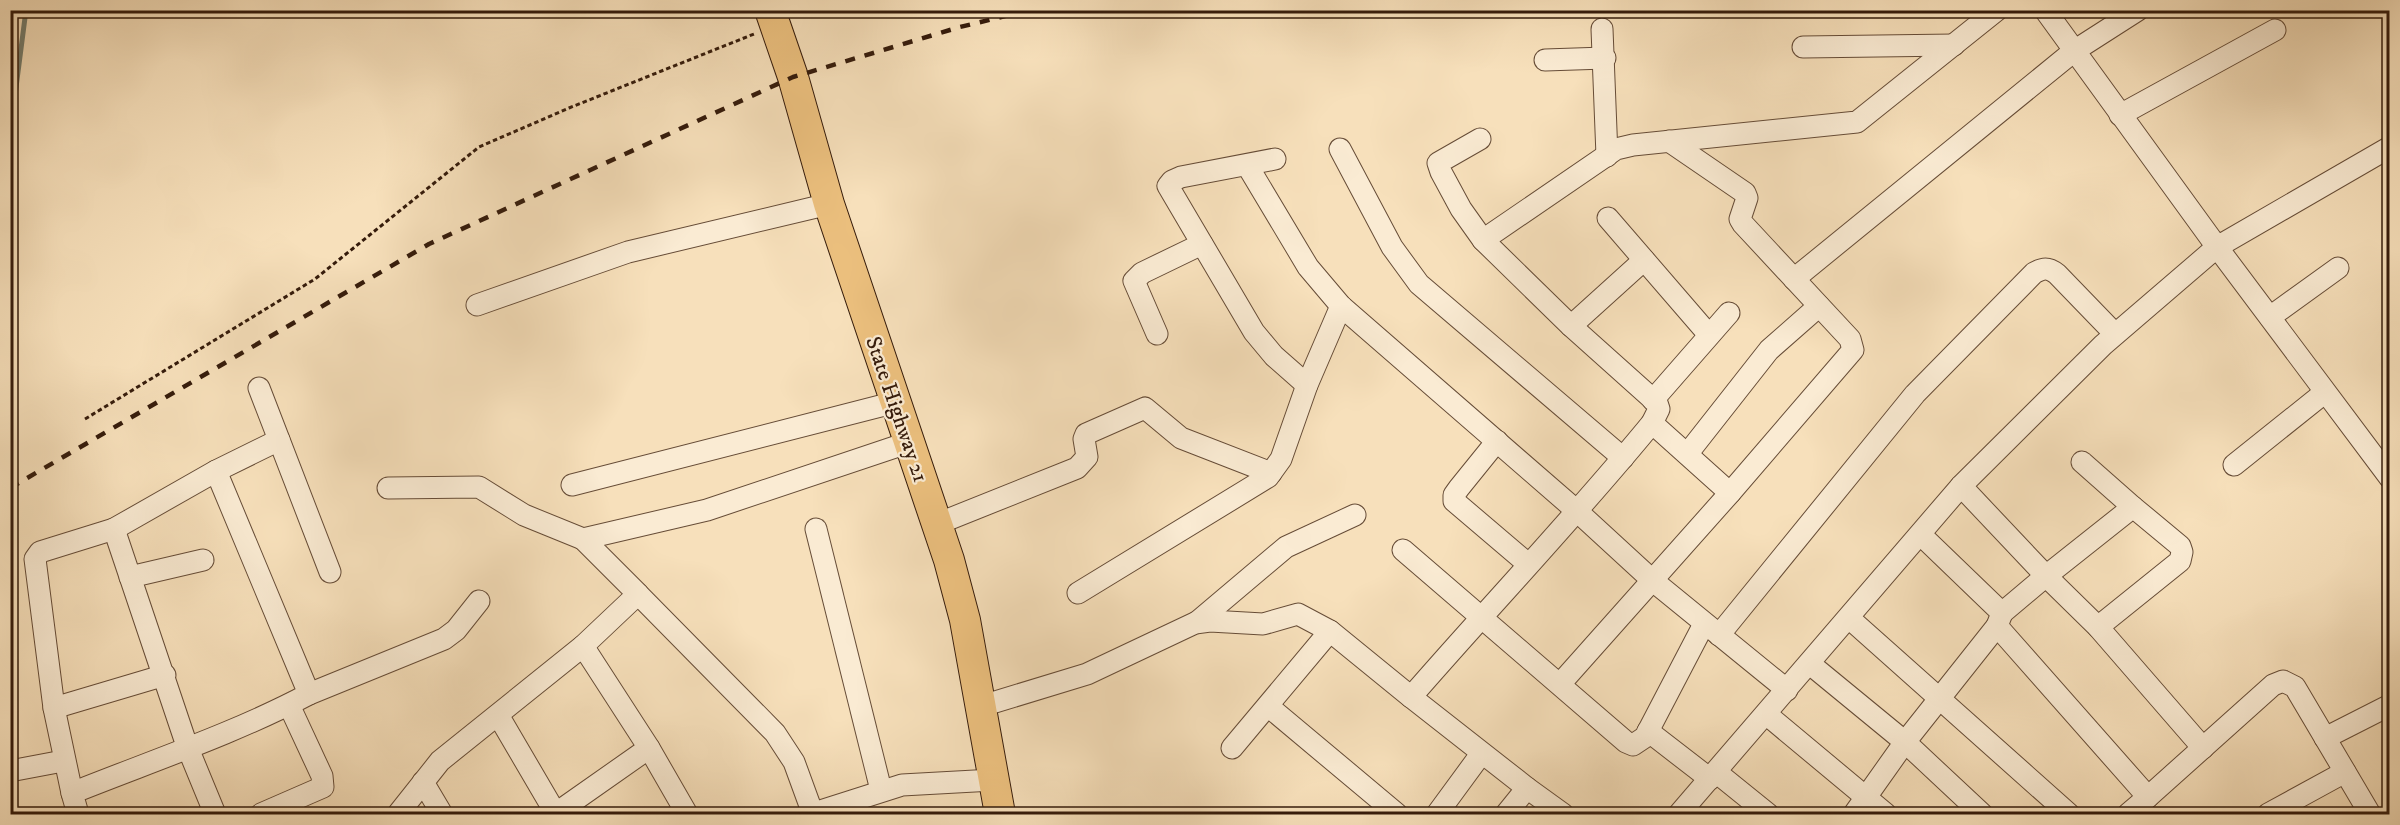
<svg xmlns="http://www.w3.org/2000/svg" width="2400" height="825" font-family="'IM FELL DW Pica',serif">
  <style>
    .lines { fill: none; stroke-linecap: round; stroke-linejoin: round }
    .stream { stroke: #737c6d; stroke-width: 5 }
    .minor-casing { stroke: #664c37; stroke-width: 23 }
    .highway-casing { stroke: #351b0b; stroke-width: 32 }
    .path { stroke: #351b0b; stroke-width: 3; stroke-dasharray: 4.5 3; stroke-linecap: butt }
    .minor { stroke: #faebd3; stroke-width: 21 }
    .highway { stroke: #ecc07e; stroke-width: 30 }
    .rail { stroke: #351b0b; stroke-width: 4.5; stroke-dasharray: 10 10; stroke-linecap: butt }
    .labels { text-anchor: middle; stroke-width: 4.5; stroke-linejoin: round; paint-order: stroke }
    .street-label { font-size: 22px; fill: #351b0b; stroke: #faebd3 }
  </style>
  <rect width="100%" height="100%" fill="#f7e0bb"/>
  <filter id="stains"><feTurbulence type="fractalNoise" baseFrequency=".00333" numOctaves="4"/><feColorMatrix values="0 0 0 0 .2 0 0 0 0 .09 0 0 0 0 .02 0 0 0 .5 -.17"/></filter>
  <radialGradient id="worn" r=".72"><stop offset=".6" stop-color="#630" stop-opacity="0"/><stop offset="1" stop-color="#630" stop-opacity=".3"/></radialGradient>
  <g class="lines">
    <!-- stream -->
    <polyline class="stream" points="10,134 26,10"/>
    <defs>
      <g id="minor">
        <polyline points="2045,10 2217,247 2390,147"/>
        <polyline points="1602,29 1607,156"/>
        <polyline points="1803,47 1954,45"/>
        <polyline points="1545,60 1605,58"/>
        <polyline points="2120,115 2275,30"/>
        <path d="M1480,139L1438,163L1441,172L1461,209L1483,240L1571,326L1657,403L1659,409L1652,423C1575,517 1491,605 1411,697L1527,788"/>
        <polyline points="1340,149 1392,247 1419,284 1623,458"/>
        <polyline points="1275,159 1181,177 1172,181 1168,186 1254,332 1274,356 1307,385"/>
        <polyline points="1247,165 1308,267 1341,306 1578,512 1652,580 1787,690"/>
        <polyline points="1608,218 1709,335"/>
        <polyline points="1483,240 1616,149 1633,145 1857,122 1997,10"/>
        <polyline points="1794,279 2074,51 2138,10"/>
        <polyline points="477,305 628,252 829,204"/>
        <polyline points="2270,317 2338,268"/>
        <polyline points="1571,326 1644,260"/>
        <polyline points="1157,334 1134,281 1142,273 1202,244"/>
        <polyline points="259,388 330,572"/>
        <polyline points="1653,400 1729,313"/>
        <polyline points="1652,423 1730,493"/>
        <polyline points="1497,441 1459,488 1454,495 1454,501 1528,564"/>
        <polyline points="1688,453 1769,350 1819,306"/>
        <polyline points="2082,462 2133,507"/>
        <polyline points="2234,465 2324,393"/>
        <polyline points="216,471 279,440"/>
        <polyline points="572,485 896,402"/>
        <polyline points="1961,486 2046,576 2133,507 2180,546 2182,552 2180,561 2098,627"/>
        <polyline points="388,488 479,487 524,515 583,539"/>
        <polyline points="937,524 1077,468 1087,457 1084,439 1086,434 1145,408 1181,438 1271,473"/>
        <polyline points="816,529 881,790"/>
        <polyline points="1921,535 2002,613 1997,626 2148,797 2128,814"/>
        <polyline points="1403,550 1626,742 1633,745 1645,737 1704,624"/>
        <polyline points="130,577 203,560"/>
        <polyline points="1078,593 1268,477 1281,459 1307,385 1341,306"/>
        <polyline points="638,594 775,733 794,762 813,814"/>
        <polyline points="2002,613 2046,576 2098,627 2203,748"/>
        <polyline points="1849,618 2069,814"/>
        <polyline points="1196,623 1286,547 1355,515"/>
        <path d="M1719,635L1915,394L2034,273C2043,268 2048,267 2057,274L2115,334"/>
        <polyline points="583,646 638,594 583,539 707,510 910,442"/>
        <polyline points="1810,664 1905,742 1982,814"/>
        <polyline points="1560,684 1730,493 1853,350 1850,339 1743,224 1740,219 1747,198 1745,193 1669,141"/>
        <polyline points="309,694 444,639 456,630 479,601"/>
        <polyline points="982,706 1087,674 1195,623 1210,621 1263,624 1298,614 1330,631 1411,697"/>
        <polyline points="1268,706 1397,814"/>
        <polyline points="54,708 165,675"/>
        <polyline points="1766,714 1886,814"/>
        <polyline points="498,715 556,814"/>
        <polyline points="1648,731 1710,779"/>
        <polyline points="2325,738 2390,705"/>
        <polyline points="1232,748 1330,631"/>
        <polyline points="10,771 63,761"/>
        <polyline points="1716,772 1768,814"/>
        <polyline points="423,782 442,814"/>
        <polyline points="72,793 54,708 35,559 40,552 114,529"/>
        <polyline points="2148,797 2273,685 2283,681 2295,687 2370,814"/>
        <path d="M78,814L72,793C149,762 236,733 309,694L216,471L114,529L187,746L215,814"/>
        <polyline points="261,814 323,787 322,776 289,705"/>
        <polyline points="398,814 440,761 583,646 649,748 687,814"/>
        <polyline points="555,814 649,748"/>
        <polyline points="811,814 902,785 993,780"/>
        <polyline points="1437,814 1481,754"/>
        <polyline points="1506,814 1527,788 1563,814"/>
        <polyline points="1679,814 1961,486 2103,345 2217,247 2390,478"/>
        <polyline points="1854,814 1905,742 1997,626"/>
        <polyline points="2268,814 2345,772"/>
      </g>
      <polyline id="highway" points="770,10 793,77 829,204 949,560 965,620 1000,814"/>
    </defs>
    <!-- minor casing -->
    <use href="#minor" class="minor-casing"/>
    <!-- highway casing -->
    <use href="#highway" class="highway-casing"/>
    <!-- path -->
    <polyline class="path" points="85,419 315,279 479,147 569,108 754,34"/>
    <!-- minor -->
    <use href="#minor" class="minor"/>
    <!-- highway -->
    <use href="#highway" class="highway"/>
    <!-- rail -->
    <polyline class="rail" points="10,488 429,244 793,77 960,27 1030,10"/>
  </g>
  <g class="labels">
    <!-- street labels -->
    <g class="street-label">
      <text transform="translate(898 409) rotate(71)" y="8">State Highway 21</text>
    </g>
  </g>
  <!-- margin -->
  <rect width="2400" height="825" fill="none" stroke="#f7e0bb" stroke-width="36"/>
  <rect x="12" y="12" width="2376" height="801" fill="none" stroke="#351b0b" stroke-width="3"/>
  <rect x="18" y="18" width="2364" height="789" fill="none" stroke="#351b0b" stroke-width="1.5"/>
  <rect width="100%" height="100%" filter="url(#stains)"/>
  <rect width="100%" height="100%" fill="url(#worn)"/>
</svg>
